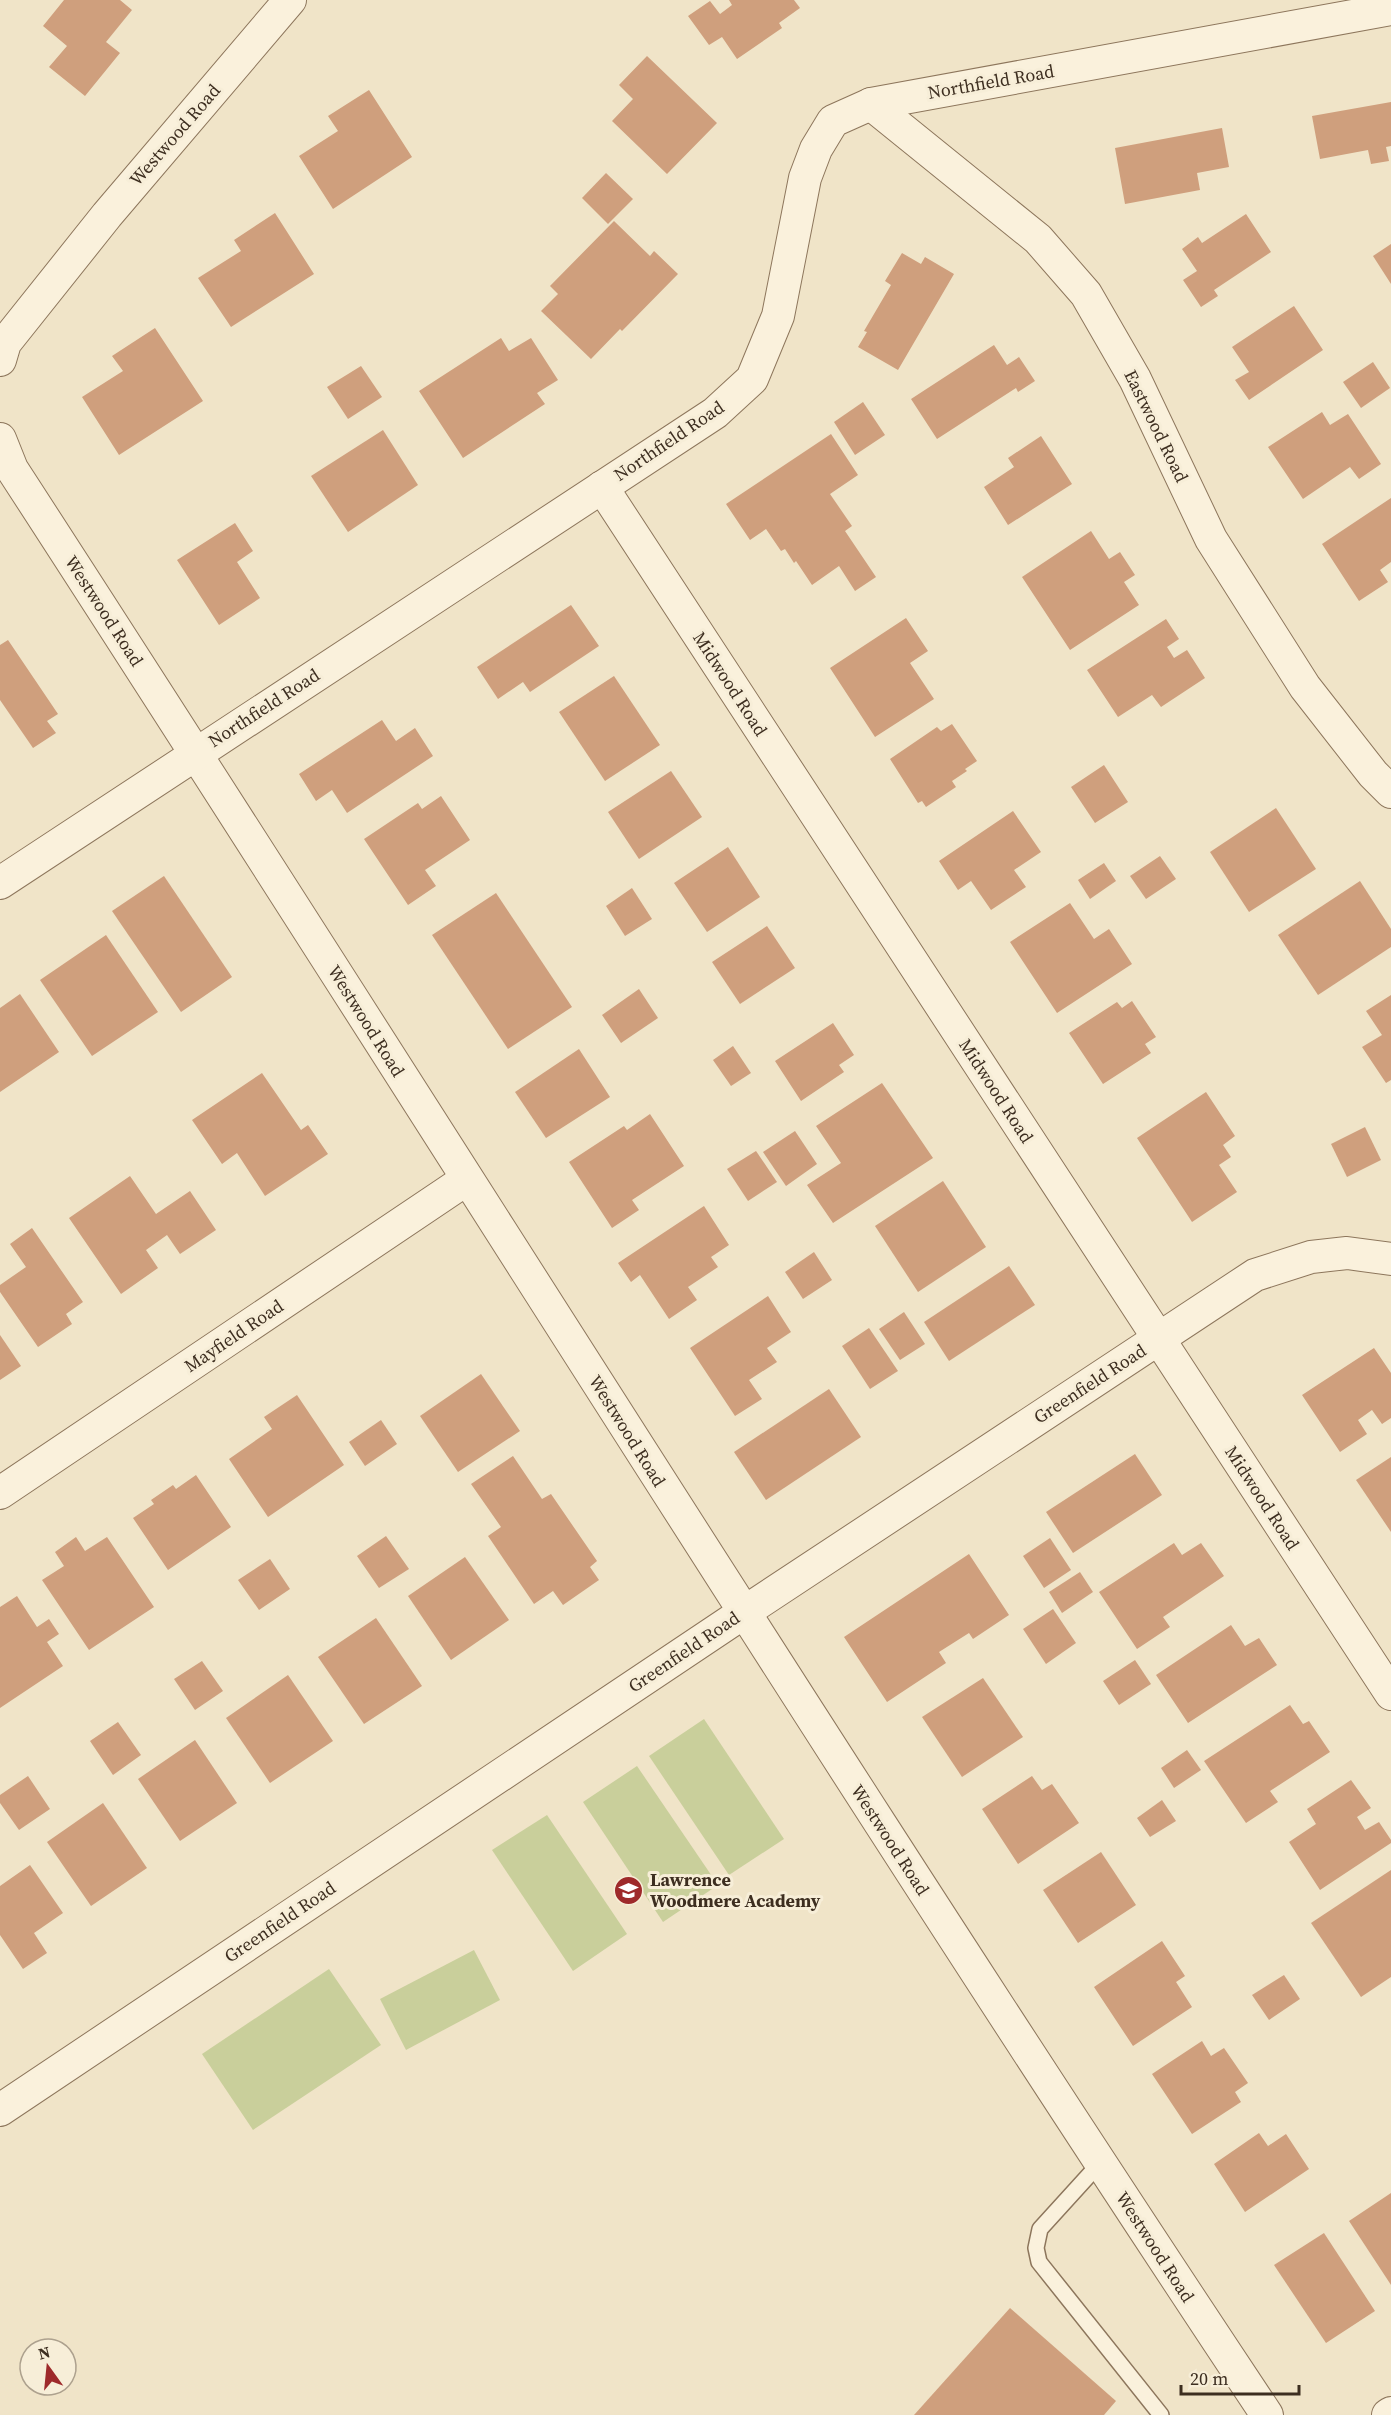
<svg xmlns="http://www.w3.org/2000/svg" width="1391" height="2415" font-family="'Source Serif 4',serif">
  <style>
    .green { fill: #c9cf9b }
    .building { fill: #cf9f7d }
    .lines { fill: none; stroke-linecap: round; stroke-linejoin: round }
    .lane-casing { stroke: #8d765c; stroke-width: 18 }
    .street-casing { stroke: #8d765c; stroke-width: 34 }
    .lane { stroke: #faf1dc; stroke-width: 15 }
    .street { stroke: #faf1dc; stroke-width: 32 }
    .labels { text-anchor: middle; stroke-width: 6; stroke-linejoin: round; paint-order: stroke }
    .street-label { font-size: 18px; fill: #3d2e20; stroke: #f7eed8 }
    .poi-label { font-size: 18px; font-weight: bold; fill: #3d2e20; stroke: #f7eed8; text-anchor: start }
  </style>
  <rect width="100%" height="100%" fill="#f0e4c8"/>
  <!-- green -->
  <g class="green">
    <polygon points="704,1719 784,1839 729,1875 649,1756"/>
    <polygon points="637,1766 718,1885 663,1922 583,1802"/>
    <polygon points="547,1815 627,1934 573,1971 492,1850"/>
    <polygon points="474,1950 500,2000 406,2050 380,1999"/>
    <polygon points="329,1969 381,2045 253,2130 202,2054"/>
  </g>
  <!-- building -->
  <g class="building">
    <polygon points="64,0 120,0 132,10 106,42 120,53 85,96 49,67 67,46 43,26"/>
    <polygon points="729,0 794,0 800,8 779,23 782,28 737,59 722,37 709,45 688,16 710,1 720,14 732,5"/>
    <polygon points="647,56 717,123 667,174 612,121 633,99 619,85"/>
    <polygon points="369,90 412,157 333,209 299,156 338,131 328,116"/>
    <polygon points="1391,102 1391,146 1386,147 1389,161 1371,164 1368,150 1320,159 1312,116"/>
    <polygon points="1222,128 1229,167 1197,173 1200,190 1125,204 1115,148"/>
    <polygon points="606,173 633,199 608,224 582,198"/>
    <polygon points="275,213 314,274 231,327 198,278 241,251 234,240"/>
    <polygon points="1246,214 1271,252 1214,290 1218,296 1201,307 1183,280 1197,271 1182,249 1198,237 1202,243"/>
    <polygon points="614,221 650,256 654,251 678,274 622,331 620,329 591,359 541,311 558,294 550,286"/>
    <polygon points="1391,244 1391,284 1373,256"/>
    <polygon points="902,253 921,264 925,257 954,274 898,370 858,347 867,332 864,331 891,285 885,281"/>
    <polygon points="1294,306 1323,350 1249,400 1235,380 1249,372 1232,347"/>
    <polygon points="155,328 203,401 119,455 82,397 123,371 112,356"/>
    <polygon points="501,338 509,351 531,338 558,380 537,393 545,404 463,458 419,391"/>
    <polygon points="994,345 1007,365 1019,357 1035,381 1018,392 1016,388 937,439 911,399"/>
    <polygon points="1373,362 1390,388 1361,408 1343,382"/>
    <polygon points="361,366 382,397 348,419 327,387"/>
    <polygon points="863,402 885,435 855,455 834,422"/>
    <polygon points="1322,412 1330,425 1348,414 1381,464 1359,479 1350,467 1303,499 1268,447"/>
    <polygon points="383,430 418,485 348,532 311,476"/>
    <polygon points="831,434 858,475 830,494 852,526 845,531 876,577 855,591 839,566 812,585 796,561 794,563 785,549 781,551 766,529 750,540 726,504"/>
    <polygon points="1041,436 1072,484 1008,525 984,487 1014,467 1008,458"/>
    <polygon points="1391,498 1391,562 1380,570 1388,582 1359,601 1322,544"/>
    <polygon points="235,523 253,551 237,562 260,598 219,625 177,560"/>
    <polygon points="1091,531 1109,559 1120,552 1135,575 1124,582 1139,605 1070,650 1022,577"/>
    <polygon points="571,605 599,646 530,692 523,682 498,699 477,667"/>
    <polygon points="906,618 928,651 910,663 934,699 875,737 830,668"/>
    <polygon points="1166,619 1179,639 1167,647 1174,658 1187,650 1205,678 1161,707 1152,695 1118,717 1087,670"/>
    <polygon points="8,640 58,714 47,721 56,733 33,748 0,700 0,645"/>
    <polygon points="614,676 660,745 605,781 559,712"/>
    <polygon points="382,720 396,741 415,728 433,756 347,813 332,790 316,801 299,774"/>
    <polygon points="952,724 977,761 965,769 967,771 952,781 956,787 926,807 922,801 918,803 890,759 937,727 941,731"/>
    <polygon points="1104,765 1128,802 1095,823 1071,787"/>
    <polygon points="671,771 702,817 639,859 608,812"/>
    <polygon points="441,796 470,840 425,870 436,886 408,905 364,839 418,803 422,809"/>
    <polygon points="1276,808 1316,869 1249,912 1210,852"/>
    <polygon points="1013,811 1041,852 1014,870 1026,887 991,910 971,881 958,890 939,861"/>
    <polygon points="728,847 760,897 707,932 674,883"/>
    <polygon points="1160,856 1176,879 1146,899 1130,876"/>
    <polygon points="1104,863 1116,881 1090,899 1078,880"/>
    <polygon points="164,876 232,977 181,1012 112,911"/>
    <polygon points="1360,881 1391,929 1391,947 1318,995 1278,935"/>
    <polygon points="632,888 652,919 625,936 606,906"/>
    <polygon points="496,893 572,1007 508,1049 432,935"/>
    <polygon points="1070,903 1094,939 1109,929 1132,964 1057,1013 1010,942"/>
    <polygon points="767,926 795,968 740,1004 712,962"/>
    <polygon points="106,935 158,1012 92,1056 40,980"/>
    <polygon points="639,989 658,1018 621,1043 602,1015"/>
    <polygon points="20,994 59,1052 0,1092 0,1008"/>
    <polygon points="1391,995 1391,1080 1386,1083 1362,1047 1382,1035 1366,1011"/>
    <polygon points="1132,1001 1156,1037 1145,1044 1151,1053 1103,1084 1069,1033 1117,1002 1122,1008"/>
    <polygon points="833,1023 854,1055 839,1065 844,1072 801,1101 775,1061"/>
    <polygon points="733,1046 751,1073 731,1086 713,1060"/>
    <polygon points="579,1049 610,1097 546,1138 515,1092"/>
    <polygon points="262,1073 301,1130 308,1125 328,1154 265,1196 237,1153 222,1164 192,1120"/>
    <polygon points="882,1083 933,1158 833,1223 807,1185 841,1163 816,1126"/>
    <polygon points="1206,1092 1235,1136 1223,1145 1231,1157 1219,1165 1237,1192 1192,1222 1137,1138"/>
    <polygon points="650,1114 684,1166 632,1200 639,1210 612,1228 569,1162 624,1126 627,1130"/>
    <polygon points="1365,1127 1381,1160 1347,1177 1331,1144"/>
    <polygon points="795,1131 817,1164 786,1186 763,1152"/>
    <polygon points="756,1151 777,1182 748,1201 727,1169"/>
    <polygon points="130,1176 156,1214 190,1191 216,1230 180,1254 167,1235 146,1250 158,1268 121,1294 69,1218"/>
    <polygon points="943,1181 986,1247 918,1292 875,1226"/>
    <polygon points="704,1206 729,1245 711,1257 718,1267 688,1287 697,1300 669,1319 640,1275 631,1282 618,1263"/>
    <polygon points="32,1228 83,1302 66,1314 72,1324 38,1347 0,1292 0,1285 26,1267 10,1244"/>
    <polygon points="814,1252 832,1280 803,1299 785,1272"/>
    <polygon points="1009,1266 1035,1305 949,1361 924,1322"/>
    <polygon points="768,1296 791,1332 767,1348 777,1362 749,1380 762,1399 735,1416 690,1348"/>
    <polygon points="904,1312 925,1344 900,1360 879,1329"/>
    <polygon points="869,1328 898,1371 870,1389 842,1346"/>
    <polygon points="0,1335 21,1366 0,1380"/>
    <polygon points="1374,1348 1391,1373 1391,1418 1382,1424 1372,1410 1358,1420 1367,1434 1340,1452 1302,1395"/>
    <polygon points="481,1374 520,1431 458,1472 420,1416"/>
    <polygon points="829,1389 861,1437 766,1500 734,1452"/>
    <polygon points="297,1395 344,1465 268,1517 229,1459 272,1429 264,1417"/>
    <polygon points="381,1420 397,1444 365,1466 349,1442"/>
    <polygon points="1135,1454 1162,1495 1073,1553 1046,1512"/>
    <polygon points="513,1456 542,1499 551,1494 597,1561 590,1567 599,1580 563,1605 553,1591 534,1604 488,1536 501,1527 471,1484"/>
    <polygon points="1391,1457 1391,1532 1356,1480"/>
    <polygon points="196,1475 231,1527 168,1570 133,1518 154,1504 151,1500 173,1485 176,1489"/>
    <polygon points="386,1536 409,1569 379,1588 357,1556"/>
    <polygon points="76,1537 85,1551 107,1537 154,1607 89,1650 42,1580 64,1566 55,1552"/>
    <polygon points="1050,1538 1071,1570 1044,1588 1023,1556"/>
    <polygon points="1174,1543 1182,1555 1201,1543 1224,1576 1163,1617 1170,1627 1137,1649 1099,1592"/>
    <polygon points="969,1554 1009,1615 973,1639 969,1633 939,1652 946,1663 887,1702 844,1637"/>
    <polygon points="465,1557 509,1620 451,1660 408,1596"/>
    <polygon points="270,1559 290,1589 259,1610 238,1580"/>
    <polygon points="1080,1572 1093,1592 1062,1613 1049,1592"/>
    <polygon points="17,1596 37,1627 49,1619 59,1634 47,1642 63,1666 0,1708 0,1607"/>
    <polygon points="1053,1609 1076,1643 1046,1664 1023,1629"/>
    <polygon points="376,1618 422,1686 364,1724 318,1657"/>
    <polygon points="1231,1625 1245,1646 1259,1638 1277,1665 1188,1723 1156,1675"/>
    <polygon points="1135,1660 1151,1684 1119,1705 1103,1681"/>
    <polygon points="202,1661 223,1691 195,1710 174,1679"/>
    <polygon points="288,1675 333,1741 270,1783 226,1718"/>
    <polygon points="983,1678 1023,1737 962,1777 922,1717"/>
    <polygon points="1290,1705 1303,1724 1309,1721 1330,1752 1270,1791 1278,1802 1246,1823 1204,1761"/>
    <polygon points="118,1722 141,1755 113,1775 90,1741"/>
    <polygon points="195,1740 237,1803 180,1841 138,1779"/>
    <polygon points="1187,1750 1201,1770 1174,1788 1161,1768"/>
    <polygon points="28,1776 50,1809 19,1830 0,1803 0,1795"/>
    <polygon points="1032,1776 1042,1790 1052,1784 1079,1823 1018,1864 982,1809"/>
    <polygon points="1351,1780 1371,1808 1357,1817 1365,1830 1379,1822 1391,1840 1391,1843 1320,1890 1289,1842 1316,1824 1307,1809"/>
    <polygon points="1162,1800 1176,1821 1150,1837 1137,1818"/>
    <polygon points="103,1803 147,1868 91,1906 47,1842"/>
    <polygon points="1101,1852 1136,1905 1078,1943 1043,1890"/>
    <polygon points="30,1865 63,1913 34,1933 47,1953 23,1969 0,1935 0,1886"/>
    <polygon points="1391,1870 1391,1977 1361,1997 1311,1923"/>
    <polygon points="1162,1941 1185,1976 1176,1982 1192,2007 1133,2046 1094,1987"/>
    <polygon points="1284,1975 1300,1999 1269,2020 1252,1995"/>
    <polygon points="1202,2041 1211,2056 1224,2048 1248,2083 1235,2092 1241,2102 1192,2134 1152,2074"/>
    <polygon points="1259,2133 1268,2146 1286,2134 1309,2169 1245,2212 1214,2164"/>
    <polygon points="1391,2193 1391,2285 1349,2221"/>
    <polygon points="1324,2233 1375,2311 1326,2343 1274,2265"/>
    <polygon points="1010,2308 1116,2401 1104,2415 914,2415"/>
  </g>
  <g class="lines">
    <defs>
      <polyline id="lane" points="1100,2163 1040,2229 1036,2248 1039,2262 1161,2415"/>
      <g id="street">
        <polyline points="871,104 1038,239 1086,294 1135,379 1211,539 1305,687 1373,774 1391,792"/>
        <polyline points="0,360 5,343 107,215 290,0"/>
        <path d="M0,439L12,469C432,1116 839,1772 1267,2415"/>
        <polyline points="602,487 1391,1694"/>
        <polyline points="0,883 715,413 752,379 778,316 805,178 816,149 833,121 871,104 1391,9"/>
        <polyline points="0,1493 467,1179"/>
        <polyline points="0,2110 743,1613 1255,1275 1311,1257 1347,1253 1391,1259"/>
        <polyline points="1388,2415 1391,2413"/>
      </g>
    </defs>
    <!-- lane casing -->
    <use href="#lane" class="lane-casing"/>
    <!-- street casing -->
    <use href="#street" class="street-casing"/>
    <!-- lane -->
    <use href="#lane" class="lane"/>
    <!-- street -->
    <use href="#street" class="street"/>
  </g>
  <!-- icons -->
  <defs>
    <symbol id="school-disc" viewBox="-11 -11 22 22"><circle r="9.5" fill="#9e2a2b" stroke="#f7eed8"/><path d="M0-5L7-2L0 1L-7-2ZM-4 1L0 2.5L4 1V4Q0 6-4 4Z" fill="#fff"/></symbol>
  </defs>
  <g fill-rule="evenodd">
    <use href="#school-disc" x="612" y="1874" width="33" height="33"/>
  </g>
  <g class="labels">
    <!-- street labels -->
    <g class="street-label">
      <text transform="translate(991 82) rotate(-10)" y="6">Northfield Road</text>
      <text transform="translate(175 135) rotate(-49)" y="6">Westwood Road</text>
      <text transform="translate(1156 426) rotate(64)" y="6">Eastwood Road</text>
      <text transform="translate(669 441) rotate(-34)" y="6">Northfield Road</text>
      <text transform="translate(104 611) rotate(57)" y="6">Westwood Road</text>
      <text transform="translate(730 684) rotate(57)" y="6">Midwood Road</text>
      <text transform="translate(264 708) rotate(-33)" y="6">Northfield Road</text>
      <text transform="translate(366 1021) rotate(58)" y="6">Westwood Road</text>
      <text transform="translate(996 1091) rotate(57)" y="6">Midwood Road</text>
      <text transform="translate(234 1336) rotate(-34)" y="6">Mayfield Road</text>
      <text transform="translate(1090 1384) rotate(-33)" y="6">Greenfield Road</text>
      <text transform="translate(627 1431) rotate(58)" y="6">Westwood Road</text>
      <text transform="translate(1262 1498) rotate(57)" y="6">Midwood Road</text>
      <text transform="translate(684 1652) rotate(-34)" y="6">Greenfield Road</text>
      <text transform="translate(890 1840) rotate(57)" y="6">Westwood Road</text>
      <text transform="translate(280 1922) rotate(-34)" y="6">Greenfield Road</text>
      <text transform="translate(1155 2247) rotate(57)" y="6">Westwood Road</text>
    </g>
    <!-- poi labels -->
    <g class="poi-label">
      <text x="650" y="1886">Lawrence<tspan x="650" dy="21">Woodmere Academy</tspan></text>
    </g>
  </g>
  <!-- north arrow -->
  <g transform="translate(48 2367) rotate(345)"><circle r="28" fill="#f7eed8" stroke="#ada18e" stroke-width="1.5"/>
  <path d="M0-4.5L10 22L0 15L-10 22Z" fill="#9e2a2b"/>
  <text y="-9" font-size="16" font-weight="bold" text-anchor="middle" fill="#3d2e20">N</text>
  </g>
  <!-- scale -->
  <path d="M1181 2385v9h118v-9" fill="none" stroke="#3d2e20" stroke-width="3"/>
  <text x="1190" y="2385" font-size="18" fill="#3d2e20" stroke="#f7eed8" stroke-width="4.5" paint-order="stroke">20 m</text>
</svg>
